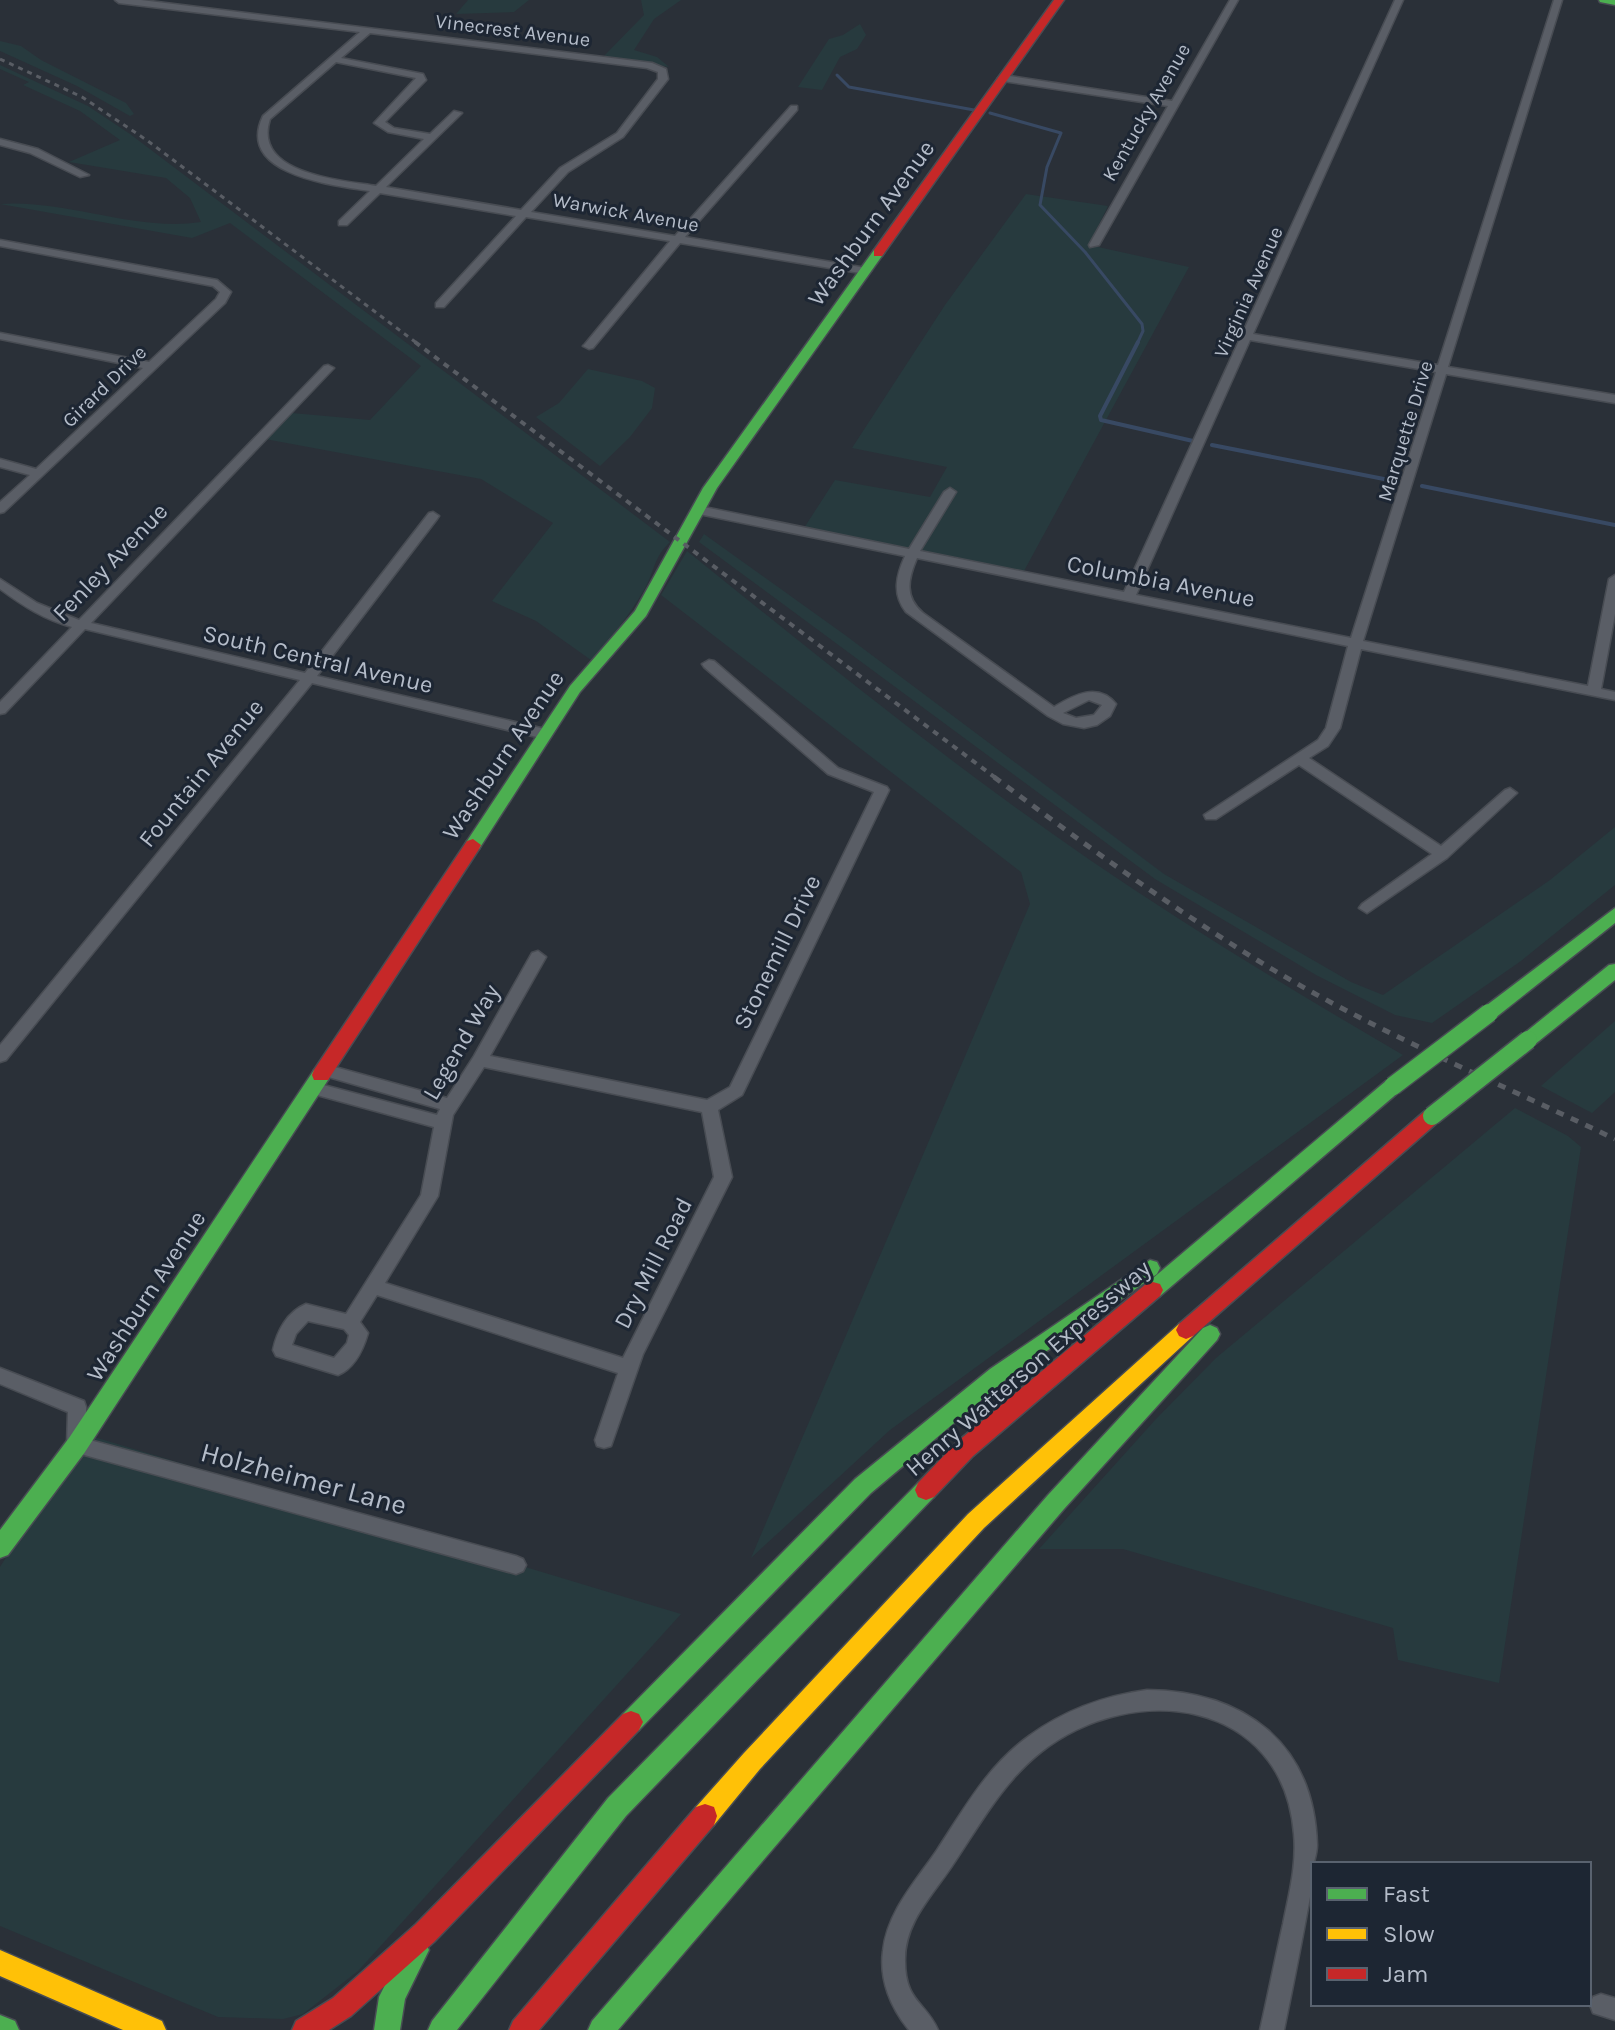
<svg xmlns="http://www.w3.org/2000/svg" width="1615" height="2030" font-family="Karla,sans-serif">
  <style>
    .green { fill: #273a3e }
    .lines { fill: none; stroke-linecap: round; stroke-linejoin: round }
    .stream-far1 { stroke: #384963; stroke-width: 3 }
    .stream { stroke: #384963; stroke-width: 4 }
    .street-casing { stroke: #484c53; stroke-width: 3 }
    .fast-casing { stroke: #484c53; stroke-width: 3 }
    .slow-casing { stroke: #484c53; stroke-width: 3 }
    .jam-casing { stroke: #484c53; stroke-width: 3 }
    .street { fill: #5a5e66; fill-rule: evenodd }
    .fast { fill: #4caf50; fill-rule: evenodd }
    .slow { fill: #ffc107; fill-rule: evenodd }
    .jam { fill: #c62828; fill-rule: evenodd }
    .rail-far2 { stroke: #595d64; stroke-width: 3; stroke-dasharray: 5 5; stroke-linecap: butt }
    .rail-far1 { stroke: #595d64; stroke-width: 4; stroke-dasharray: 6 6; stroke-linecap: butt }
    .rail { stroke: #595d64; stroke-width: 5; stroke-dasharray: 8 8; stroke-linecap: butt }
    .fast-bridge-casing { stroke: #474c53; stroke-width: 21; stroke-linecap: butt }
    .fast-bridge { stroke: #4caf50; stroke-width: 18 }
    .labels { text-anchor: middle; stroke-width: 6; stroke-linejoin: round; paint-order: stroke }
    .far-street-label { font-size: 20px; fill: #b4bcc9; stroke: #1d2633 }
    .street-label { font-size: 24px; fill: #b4bcc9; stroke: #1d2633 }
    .near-street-label { font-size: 28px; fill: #b4bcc9; stroke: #1d2633 }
  </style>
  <rect width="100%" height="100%" fill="#2a3038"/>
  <!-- green -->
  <g class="green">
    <polygon points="468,0 529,0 514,12 456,14"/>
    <polygon points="641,0 681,0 654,19 634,50 657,57 669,67 604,56 644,15"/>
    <polygon points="860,24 866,35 857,49 840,57 822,90 798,87 829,39 843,35"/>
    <polygon points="0,41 21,46 41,60 126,103 134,114 130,116 77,86 0,51"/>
    <path d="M0,65L88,106L130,134L670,542C653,558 655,571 644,590C629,616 611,638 591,660L536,621L492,601L553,523L481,479L265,439L292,413L370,420L421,366L230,223L192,238L0,204C66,199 135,232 201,222L190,198L166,178L69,162L120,140L80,111L23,85L29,82L0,69Z"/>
    <polygon points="1026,194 1108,206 1089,245 1189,267 1024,571 804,528 835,480 930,497 947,467 852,448 945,305"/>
    <polygon points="588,369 642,381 655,388 652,408 630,437 600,466 536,417 559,403"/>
    <polygon points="704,534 845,635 1164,874 1351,982 1383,995 1550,880 1615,827 1615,885 1521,961 1432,1023 1395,1015 1316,975 1155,879 699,542"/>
    <path d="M687,551C819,657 951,765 1090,860C1192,930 1297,993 1403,1055L890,1430L751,1558L1030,904L1021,872L661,595Z"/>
    <polygon points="1615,1021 1615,1092 1592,1113 1541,1086"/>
    <polygon points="1515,1108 1568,1136 1581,1147 1499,1683 1398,1660 1393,1628 1123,1549 1039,1549 1156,1419 1216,1358"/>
    <polygon points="84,1434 681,1614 358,1971 303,2014 283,2019 218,2017 0,1926 0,1567"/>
  </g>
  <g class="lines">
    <!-- stream-far1 -->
    <g class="stream-far1">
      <polyline points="837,75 849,87 974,110"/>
      <polyline points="990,113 1061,133 1047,167 1040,205 1085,252 1142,324 1143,331 1137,344"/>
    </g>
    <!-- stream -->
    <g class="stream">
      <polyline points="1138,342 1100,416 1101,420 1193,441"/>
      <polyline points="1212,445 1394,481"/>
      <polyline points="1422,486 1615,525"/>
    </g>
    <defs>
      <g id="street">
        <path d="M115,0H141L652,63L666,69L668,79L623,137L568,172L531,212L675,236L791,106H797V110L685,237L866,268L871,271L866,274L680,243L593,348L589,349L583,346L585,344L670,241L526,217L444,307H436V303L516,216L380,193L347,225H339V221L370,191C333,185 235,175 263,116L360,32L119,3ZM370,33L647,68L658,72V79L617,133L560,168L521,210L386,187L462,113L454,111L430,134L394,128L385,122L426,80L423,74L341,58ZM336,62L416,78L374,123L388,132L424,139L376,186C340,180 252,174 270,119Z"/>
        <polygon points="1230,0 1238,0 1099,245 1090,247 1089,245 1168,106 1003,81 998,78 1003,75 1172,101"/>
        <path d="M1395,0H1403L1253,334L1438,365L1554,0H1562L1448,367L1615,395V403L1446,374L1363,641L1588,686L1609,579L1615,575V614L1601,689L1615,692V700L1361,649L1340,728L1328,746L1309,758L1441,846L1505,790L1510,788L1517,793L1447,858L1367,913L1359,908L1362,904L1432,854L1299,765L1216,819H1206L1204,815L1318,740L1326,728L1348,646L917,558C908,579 904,597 923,613L1054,707C1074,695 1098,682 1116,704L1110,716L1097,725L1084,728L1063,724L1048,716L906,612C892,594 896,576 905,556L699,514L693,510L699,506L909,549L944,492L950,488L956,492L920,551L1124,592ZM1250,340L1436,372L1351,638L1136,595ZM1089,700L1102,705L1094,715L1076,718L1063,713Z"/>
        <polygon points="0,139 38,149 89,175 80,177 30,153 0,145"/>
        <polygon points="0,240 217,280 231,292 225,303 4,512 0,513 0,502 30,475 0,467 0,459 36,469 143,368 0,339 0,333 149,362 216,299 220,292 213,286 0,246"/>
        <path d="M328,365L334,368L332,370L91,623L305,673L429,513L433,512L439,516L437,519L317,676L545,729L552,734L545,739L312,683L6,1060L0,1062V1045L300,680L85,629L5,713L0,714V702L72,627C45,620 23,606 0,589V579L37,603L79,620L324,366Z"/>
        <path d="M709,660L714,661L838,768L887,787L889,790L744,1091L742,1095L718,1110L732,1177L643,1354L611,1446L604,1448L597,1446L595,1440L618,1373L377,1295L360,1322L368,1333C363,1350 355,1368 338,1375L276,1356L273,1350C277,1331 287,1312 306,1304L346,1314L421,1195L434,1127L306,1092L304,1088L306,1084L312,1082L437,1115L440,1109L318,1074L316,1070L318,1066L324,1064L447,1098L474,1056L532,953L538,951L546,957L490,1056L707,1100L730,1087L874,792L828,774L704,667L702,664ZM484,1067L702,1112L714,1177L623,1358L385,1283L438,1196L453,1115ZM308,1321L344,1329L349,1335L347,1343L334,1358L292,1345L296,1334Z"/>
        <polygon points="0,1368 84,1401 86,1407 86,1439 516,1556 523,1559 526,1565 523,1571 516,1574 70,1451 67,1445 68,1412 0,1384"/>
        <path d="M1147,1690C1243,1691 1314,1742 1317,1845C1317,1853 1314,1861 1313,1867C1310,1876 1312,1887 1310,1897C1302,1941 1293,1986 1284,2030H1260C1268,1995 1275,1959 1283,1924C1289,1894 1297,1864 1294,1834C1283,1698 1133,1680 1041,1752C1002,1783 979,1826 952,1866C932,1896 904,1923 905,1961C905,2002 926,2002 938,2030H909C891,2008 879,1980 883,1951C887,1912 916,1881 937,1850C964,1809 988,1765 1029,1736C1065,1710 1103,1696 1147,1690Z"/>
        <polygon points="1601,1994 1615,1998 1615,2020 1593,2013 1590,2005 1593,1997"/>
      </g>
      <g id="fast">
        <polygon points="1599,0 1615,0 1615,5 1600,2"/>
        <polygon points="874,250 884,253 717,488 646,616 580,692 479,849 467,849 465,845 467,841 570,686 635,611 703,488"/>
        <polygon points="1615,908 1615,923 1495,1018 1483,1018 1480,1013 1483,1008"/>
        <polygon points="1615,964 1615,980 1534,1045 1522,1045 1519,1040 1522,1035 1609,965"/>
        <polygon points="321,1068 328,1070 330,1075 328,1080 85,1452 8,1555 0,1558 0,1530 69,1438 314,1070"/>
        <polygon points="1393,1079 1400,1081 1402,1086 1400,1091 1160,1296 1153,1298 1146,1296 1143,1290 1146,1284 1386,1081"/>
        <polygon points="1150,1260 1157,1262 1160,1268 1157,1274 1004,1381 871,1493 639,1730 631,1733 623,1730 619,1722 623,1714 855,1479 990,1369"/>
        <polygon points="1210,1325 1217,1328 1220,1334 1217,1340 1064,1509 618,2030 588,2030 592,2021 1048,1495 1203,1328"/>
        <polygon points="926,1480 934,1483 937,1490 934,1497 626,1816 457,2030 428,2030 432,2021 608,1798 918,1483"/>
        <polygon points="416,1937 425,1941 429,1950 405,1999 400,2030 374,2030 379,1997 407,1941"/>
        <polygon points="0,2015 15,2021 19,2030 0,2030"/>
      </g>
      <g id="slow">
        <polygon points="1186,1321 1193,1324 1196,1330 1193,1336 984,1528 760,1769 714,1825 705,1828 696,1825 693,1816 696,1807 744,1753 968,1514 1179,1324"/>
        <polygon points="0,1950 162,2021 166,2030 123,2030 0,1976"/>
      </g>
      <g id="jam">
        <polygon points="1054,0 1064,0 882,256 874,256 874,250"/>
        <polygon points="473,839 481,845 479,849 328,1080 314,1080 312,1075 314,1070 467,841"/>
        <polygon points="1432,1109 1439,1111 1441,1116 1439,1121 1193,1336 1186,1339 1179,1336 1176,1330 1179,1324 1425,1111"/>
        <polygon points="1153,1282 1160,1284 1163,1290 1160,1296 973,1456 934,1497 926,1500 918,1497 915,1490 918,1483 957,1442 1146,1284"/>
        <polygon points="631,1711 639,1714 643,1722 639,1730 434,1942 351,2016 329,2030 292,2030 296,2021 333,1998 416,1924 623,1714"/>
        <polygon points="705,1804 714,1807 717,1816 714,1825 539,2030 509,2030 513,2021 696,1807"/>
      </g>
    </defs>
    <!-- street casing -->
    <use href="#street" class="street-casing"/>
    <!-- fast casing -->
    <use href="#fast" class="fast-casing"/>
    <!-- slow casing -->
    <use href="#slow" class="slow-casing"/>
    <!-- jam casing -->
    <use href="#jam" class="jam-casing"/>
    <!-- street -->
    <use href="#street" class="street"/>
    <!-- fast -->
    <use href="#fast" class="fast"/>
    <!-- slow -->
    <use href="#slow" class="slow"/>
    <!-- jam -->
    <use href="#jam" class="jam"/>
    <!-- rail-far2 -->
    <polyline class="rail-far2" points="0,59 82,97 148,141 418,344"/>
    <!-- rail-far1 -->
    <polyline class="rail-far1" points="415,342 997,779"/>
    <!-- rail -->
    <path class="rail" d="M994,777C1080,841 1166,904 1257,960C1369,1029 1496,1082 1615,1139"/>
    <defs>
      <g id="fast-bridge">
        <polyline points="1393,1086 1489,1013"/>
        <polyline points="1432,1116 1528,1040"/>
      </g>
    </defs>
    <!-- fast-bridge casing -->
    <use href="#fast-bridge" class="fast-bridge-casing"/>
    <!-- fast-bridge -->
    <use href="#fast-bridge" class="fast-bridge"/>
  </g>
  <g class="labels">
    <!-- far-street labels -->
    <g class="far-street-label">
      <text transform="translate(513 30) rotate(7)" y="7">Vinecrest Avenue</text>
      <text transform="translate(1146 112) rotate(-60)" y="7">Kentucky Avenue</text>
      <text transform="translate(626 212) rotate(10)" y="7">Warwick Avenue</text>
      <text transform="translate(1248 292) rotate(-66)" y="7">Virginia Avenue</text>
      <text transform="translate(104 386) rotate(-44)" y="7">Girard Drive</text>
      <text transform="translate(1405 431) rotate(-73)" y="7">Marquette Drive</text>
    </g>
    <!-- street labels -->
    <g class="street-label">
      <text transform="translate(871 223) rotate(-54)" y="8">Washburn Avenue</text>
      <text transform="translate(110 562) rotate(-46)" y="8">Fenley Avenue</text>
      <text transform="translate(1161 581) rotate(11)" y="8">Columbia Avenue</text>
      <text transform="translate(318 659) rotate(13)" y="8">South Central Avenue</text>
      <text transform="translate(503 755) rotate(-56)" y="8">Washburn Avenue</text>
      <text transform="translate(201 773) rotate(-51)" y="8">Fountain Avenue</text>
      <text transform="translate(777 952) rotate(-64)" y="8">Stonemill Drive</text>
      <text transform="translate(461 1042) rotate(-60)" y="8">Legend Way</text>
      <text transform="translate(653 1263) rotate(-63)" y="8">Dry Mill Road</text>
      <text transform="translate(146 1296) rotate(-57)" y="8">Washburn Avenue</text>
      <text transform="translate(1028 1368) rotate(-41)" y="8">Henry Watterson Expressway</text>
    </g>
    <!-- near-street labels -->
    <g class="near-street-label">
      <text transform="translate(304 1478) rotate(15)" y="10">Holzheimer Lane</text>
    </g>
  </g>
  <!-- legend -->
  <rect x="1311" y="1862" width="280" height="144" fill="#1d2633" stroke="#59626f" stroke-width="2"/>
  <rect x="1327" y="1888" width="40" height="12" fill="#4caf50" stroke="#59626f" stroke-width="2"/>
  <text x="1383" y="1902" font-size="24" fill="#b4bcc9">Fast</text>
  <rect x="1327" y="1928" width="40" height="12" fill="#ffc107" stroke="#59626f" stroke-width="2"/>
  <text x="1383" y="1942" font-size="24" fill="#b4bcc9">Slow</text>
  <rect x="1327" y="1968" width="40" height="12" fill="#c62828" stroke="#59626f" stroke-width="2"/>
  <text x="1383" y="1982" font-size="24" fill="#b4bcc9">Jam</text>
</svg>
